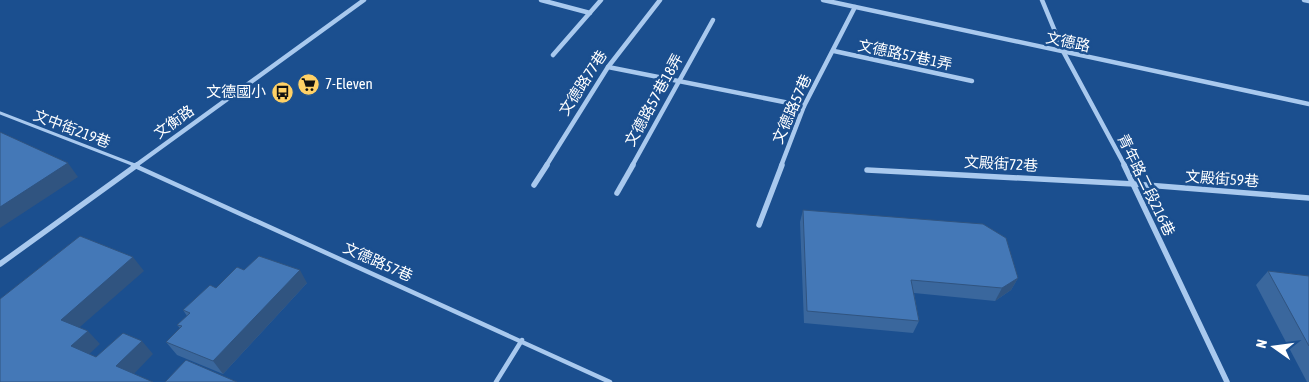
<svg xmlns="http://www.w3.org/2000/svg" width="1309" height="382" font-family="'Asap Condensed','Noto Sans TC',sans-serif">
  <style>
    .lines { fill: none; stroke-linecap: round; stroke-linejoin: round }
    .lane-far1 { stroke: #a9c9ee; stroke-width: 3 }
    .lane { stroke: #a9c9ee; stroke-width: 4.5 }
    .street-far1 { stroke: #a9c9ee; stroke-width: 4.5 }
    .street { stroke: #a9c9ee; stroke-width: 5.5 }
    .wall { fill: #3a679d }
    .shaded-wall { fill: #305480 }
    .building { fill: #4478b7; stroke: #305480 }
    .labels { text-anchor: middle; stroke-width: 5; stroke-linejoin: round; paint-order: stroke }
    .street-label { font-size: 15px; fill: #fff; stroke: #1b4f8f }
    .poi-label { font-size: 15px; fill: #fff; stroke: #1b4f8f; text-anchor: start }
  </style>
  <rect width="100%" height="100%" fill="#1b4f8f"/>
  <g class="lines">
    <!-- lane-far1 -->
    <polyline class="lane-far1" points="0,113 137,166"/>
    <!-- lane -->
    <g class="lane">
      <polyline points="133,165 610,382"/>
      <polyline points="496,382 522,340"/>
    </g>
    <!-- street-far1 -->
    <g class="street-far1">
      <polyline points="541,0 590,13"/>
      <polyline points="823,0 1309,104"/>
      <polyline points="1042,0 1064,53 1125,166"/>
      <polyline points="1304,0 1309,1"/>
      <polyline points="834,51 972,81"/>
      <polyline points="553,55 601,0"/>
      <polyline points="608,67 804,106"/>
      <polyline points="135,166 364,0"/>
      <polyline points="546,166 608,67 660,0"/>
      <polyline points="632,166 713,20"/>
      <polyline points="781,166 804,106 855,7"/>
    </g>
    <!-- street -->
    <g class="street">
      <polyline points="1124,165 1227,382"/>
      <polyline points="867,170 1134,184 1309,198"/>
      <polyline points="534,185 547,165"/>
      <polyline points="617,193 633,165"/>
      <polyline points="759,225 782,165"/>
      <polyline points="0,264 137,165"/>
    </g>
  </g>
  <!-- wall -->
  <g class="wall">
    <polygon points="803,210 1018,278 1011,290 995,301 914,293 919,321 913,333 804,323 800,222"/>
    <polygon points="244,270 307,283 223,374 177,355 166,342 180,328 177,325 187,316 183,310 216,288"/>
    <polygon points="1268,271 1309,276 1309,382 1307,382 1256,285"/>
  </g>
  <!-- shaded-wall -->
  <g class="shaded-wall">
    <polygon points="68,163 78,177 0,228 0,207"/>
    <polygon points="133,257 144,271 73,333 61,320"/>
    <polygon points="300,270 307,283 223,374 213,361"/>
    <polygon points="1018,278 1011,290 995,301 1002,288"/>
    <polygon points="88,331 100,344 84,359 71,346"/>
    <polygon points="142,341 153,354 129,379 116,366"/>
  </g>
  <!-- building -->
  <g class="building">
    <polygon points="0,132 68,163 0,207"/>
    <polygon points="803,210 983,224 1006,238 1018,278 1002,288 911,280 919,321 807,311"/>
    <polygon points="80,236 133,257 61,320 88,331 71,346 96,357 123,333 142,341 116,366 153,382 0,382 0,299"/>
    <polygon points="259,256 300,270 213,361 166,342 182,326 177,325 190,313 183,310 210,285 216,288 237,267 244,270"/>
    <polygon points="1268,271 1309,276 1309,346"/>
    <polygon points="186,360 237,382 165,382"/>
  </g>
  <!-- icons -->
  <defs>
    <symbol id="supermarket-disc" viewBox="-11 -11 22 22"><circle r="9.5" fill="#ffd166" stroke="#1b4f8f"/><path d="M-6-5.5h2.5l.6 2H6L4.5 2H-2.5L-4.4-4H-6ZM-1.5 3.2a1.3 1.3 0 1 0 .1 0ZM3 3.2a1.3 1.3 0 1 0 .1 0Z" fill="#111"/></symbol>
    <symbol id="bus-disc" viewBox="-11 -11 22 22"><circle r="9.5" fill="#ffd166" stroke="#1b4f8f"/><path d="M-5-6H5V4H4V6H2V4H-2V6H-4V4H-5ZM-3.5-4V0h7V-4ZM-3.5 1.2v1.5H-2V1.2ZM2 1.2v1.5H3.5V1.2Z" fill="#111"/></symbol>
  </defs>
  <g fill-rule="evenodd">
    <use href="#supermarket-disc" x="296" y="72" width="25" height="25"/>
    <use href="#bus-disc" x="270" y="80" width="25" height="25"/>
  </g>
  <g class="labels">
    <!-- street labels -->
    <g class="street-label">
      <text transform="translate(1068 42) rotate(12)" y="5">文德路</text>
      <text transform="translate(905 55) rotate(12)" y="5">文德路57巷1弄</text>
      <text transform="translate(583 83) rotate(-57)" y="5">文德路77巷</text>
      <text transform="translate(654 100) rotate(-61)" y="5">文德路57巷18弄</text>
      <text transform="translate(792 109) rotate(-66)" y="5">文德路57巷</text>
      <text transform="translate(174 122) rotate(-36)" y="5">文衡路</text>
      <text transform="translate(72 129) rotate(21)" y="5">文中街219巷</text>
      <text transform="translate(1001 164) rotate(3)" y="5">文殿街72巷</text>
      <text transform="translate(1222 179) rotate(4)" y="5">文殿街59巷</text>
      <text transform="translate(1146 185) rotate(64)" y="5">青年路二段216巷</text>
      <text transform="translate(378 262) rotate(24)" y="5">文德路57巷</text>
    </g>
    <!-- poi labels -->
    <g class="poi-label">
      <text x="325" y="89">7-Eleven</text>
      <text x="266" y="97" text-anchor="end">文德國小</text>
    </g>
  </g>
  <!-- north arrow -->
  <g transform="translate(1274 347) rotate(284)" stroke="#1b4f8f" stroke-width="4" paint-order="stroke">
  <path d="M0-4L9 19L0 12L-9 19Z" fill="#ffffff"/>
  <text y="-8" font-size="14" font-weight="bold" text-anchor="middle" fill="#ffffff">N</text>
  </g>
</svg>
